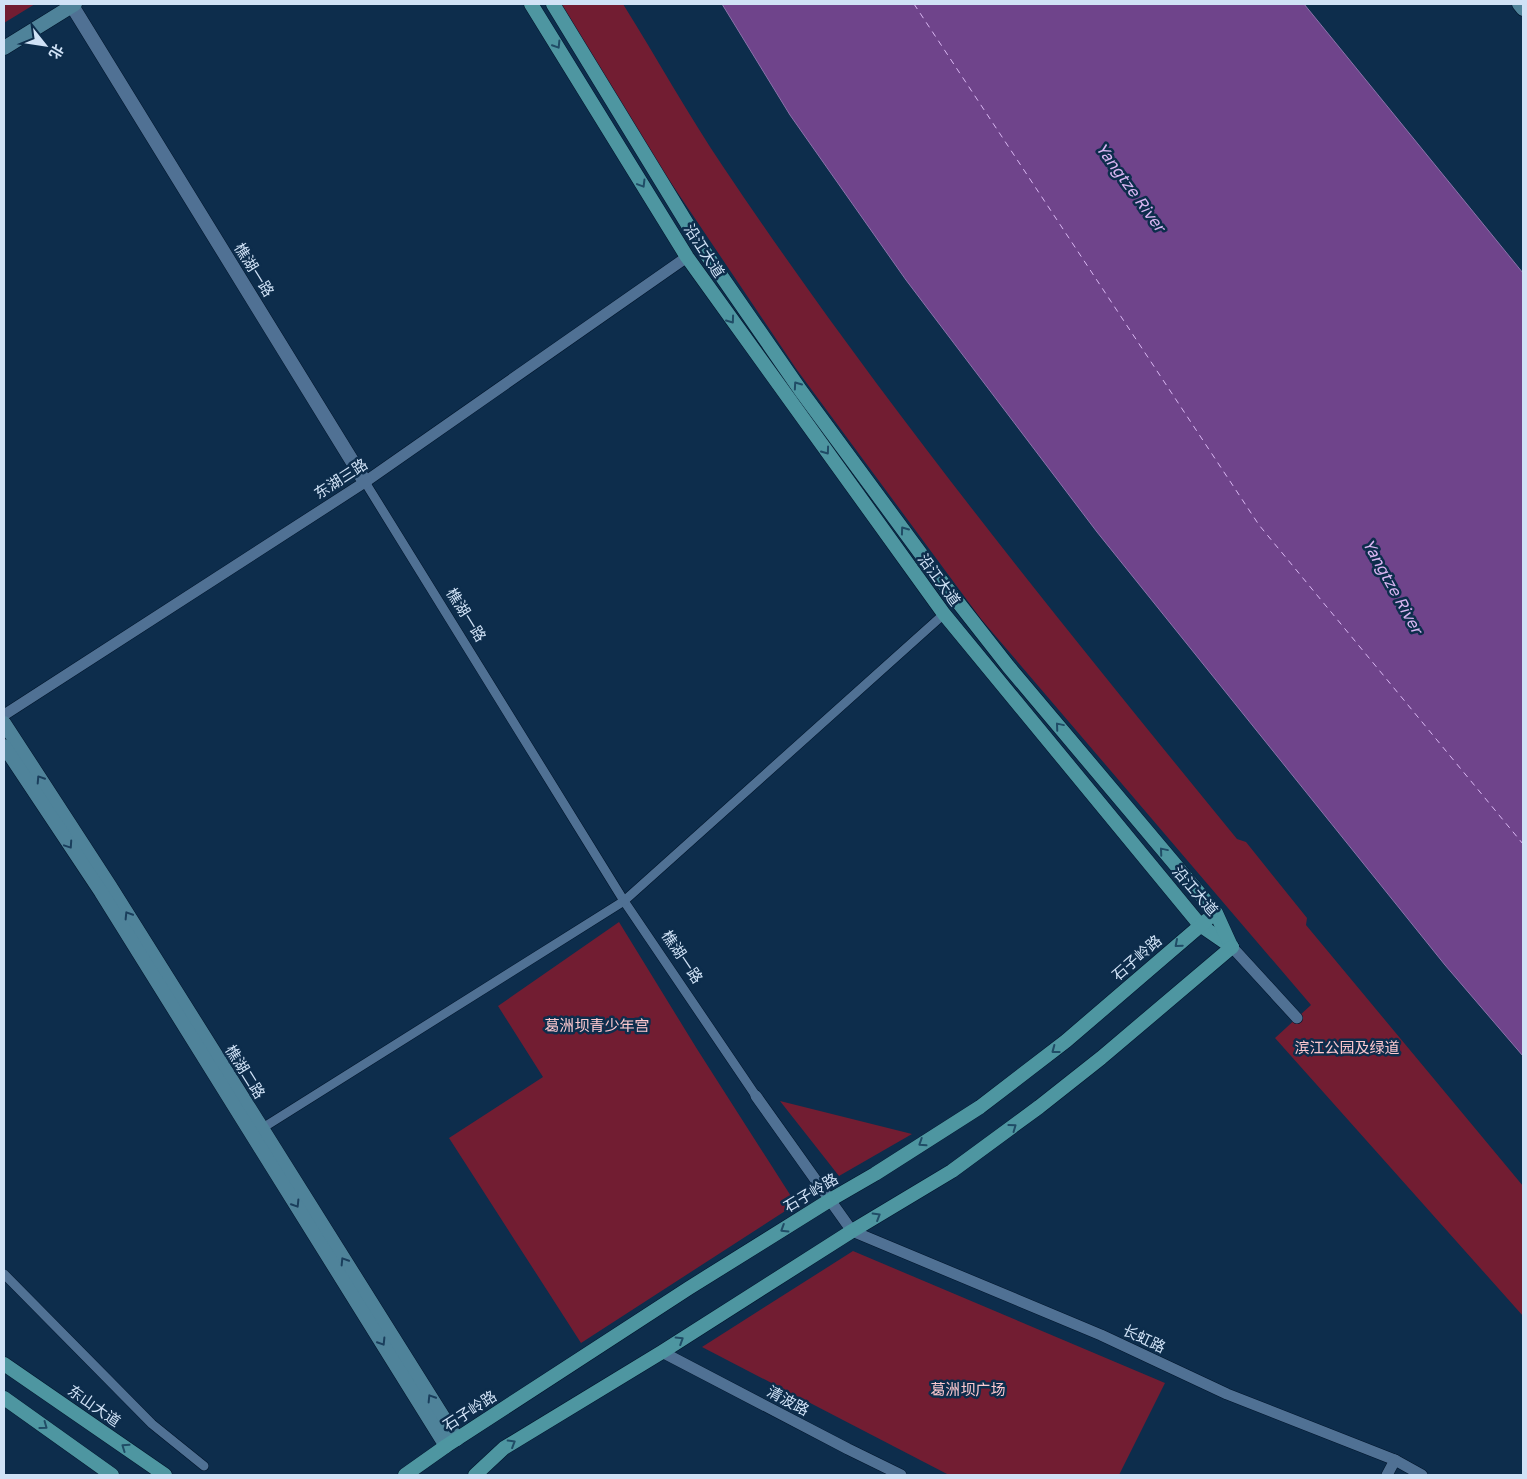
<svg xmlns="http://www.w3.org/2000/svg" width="1527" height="1479" font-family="'Golos Text','Noto Sans SC',sans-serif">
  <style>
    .green { fill: #721d32 }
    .water { fill: #6f448b; stroke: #8c73ab }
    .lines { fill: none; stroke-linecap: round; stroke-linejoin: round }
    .ferry { stroke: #d9b6f2; stroke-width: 1; stroke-dasharray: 6 5; stroke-linecap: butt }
    .pedestrian-casing { stroke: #00152b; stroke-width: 10 }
    .minor-casing { stroke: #00152b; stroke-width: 12 }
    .tertiary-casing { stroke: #00152b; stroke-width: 15 }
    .secondary-casing { stroke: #00152b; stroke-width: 15 }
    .primary-casing { stroke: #00152b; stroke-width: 15 }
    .pedestrian { stroke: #507194; stroke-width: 9 }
    .minor { stroke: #507194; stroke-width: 11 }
    .tertiary { stroke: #507194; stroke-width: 14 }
    .secondary { stroke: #4f839a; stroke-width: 14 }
    .primary { stroke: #4e96a1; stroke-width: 14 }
    .oneway { stroke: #204c66 }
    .oneway2 { stroke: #1a3e5c }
    .labels { text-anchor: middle; stroke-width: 5; stroke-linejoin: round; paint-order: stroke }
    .street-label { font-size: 15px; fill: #d0e2f6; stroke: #0d2d4c }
    .park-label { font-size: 15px; fill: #fdc9cf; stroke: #0d2d4c }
    .water-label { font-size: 16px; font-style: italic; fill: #d9b6f2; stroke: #0d2d4c }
  </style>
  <rect width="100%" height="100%" fill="#0d2d4c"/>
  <!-- green -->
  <g class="green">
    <polygon points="4,4 35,4 4,23"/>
    <path d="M559,4H623C657,58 688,115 724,168C881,402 1059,621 1237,839L1246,842L1307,918L1306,925L1523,1186V1316L1275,1038L1311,1005L981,619L797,370L628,119Z"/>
    <polygon points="619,922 697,1049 796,1204 581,1343 449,1138 543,1077 498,1006"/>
    <polygon points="780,1101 912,1134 839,1176"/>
    <polygon points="853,1251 1165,1383 1119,1475 949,1475 702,1347"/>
  </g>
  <!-- water -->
  <polygon class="water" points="722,4 1304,4 1523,273 1523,1056 1445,965 1097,532 906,280 790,115"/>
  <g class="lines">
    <!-- ferry -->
    <polyline class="ferry" points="914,4 1259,525 1523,844"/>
    <defs>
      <g id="pedestrian">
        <polyline points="365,482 624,901 756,1096"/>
        <polyline points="261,1129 624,901 944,614"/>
        <polyline points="4,1274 152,1424 204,1466"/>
      </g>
      <g id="minor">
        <polyline points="4,715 365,482 687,257"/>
        <polyline points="1232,947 1297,1018"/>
        <polyline points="756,1096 852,1231 1101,1335 1227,1394 1395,1460 1422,1475"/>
        <polyline points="662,1352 848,1449 901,1475"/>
        <polyline points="1387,1475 1395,1460"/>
      </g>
      <polyline id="tertiary" points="71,4 365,482"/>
      <g id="secondary">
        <polyline points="1519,4 1523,9"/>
        <polyline points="4,48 75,4"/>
        <polyline points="4,723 110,886 457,1439"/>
        <polyline points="4,746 101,892 446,1446"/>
      </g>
      <g id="primary">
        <polyline points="531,4 687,257 944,614 1200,925 1232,947"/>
        <polyline points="553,4 702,248 801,391 932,569 1008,666 1216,913 1231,946"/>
        <polyline points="4,1364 165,1475"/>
        <polyline points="4,1398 112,1475"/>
        <polyline points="405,1475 446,1446 689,1288 830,1200 875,1174 980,1107 1066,1041 1207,920"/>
        <polyline points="475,1475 504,1448 662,1352 852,1231 952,1171 1039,1107 1101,1058 1232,947"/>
      </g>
    </defs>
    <!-- pedestrian casing -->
    <use href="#pedestrian" class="pedestrian-casing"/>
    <!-- minor casing -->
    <use href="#minor" class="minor-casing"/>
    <!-- tertiary casing -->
    <use href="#tertiary" class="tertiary-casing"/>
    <!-- secondary casing -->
    <use href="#secondary" class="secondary-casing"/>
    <!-- primary casing -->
    <use href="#primary" class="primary-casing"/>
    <!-- pedestrian -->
    <use href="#pedestrian" class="pedestrian"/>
    <!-- minor -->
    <use href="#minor" class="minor"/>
    <!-- tertiary -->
    <use href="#tertiary" class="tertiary"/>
    <!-- secondary -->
    <use href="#secondary" class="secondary"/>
    <!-- primary -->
    <use href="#primary" class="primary"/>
  </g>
  <!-- one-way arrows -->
  <defs><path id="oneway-chevron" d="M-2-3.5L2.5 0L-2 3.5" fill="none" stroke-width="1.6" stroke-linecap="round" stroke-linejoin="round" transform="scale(1.25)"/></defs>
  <g class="oneway">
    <use href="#oneway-chevron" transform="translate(557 45) rotate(58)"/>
    <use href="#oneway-chevron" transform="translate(642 184) rotate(59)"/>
    <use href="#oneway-chevron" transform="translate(731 320) rotate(54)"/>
    <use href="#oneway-chevron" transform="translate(797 385) rotate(-125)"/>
    <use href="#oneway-chevron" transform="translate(826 451) rotate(54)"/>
    <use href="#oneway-chevron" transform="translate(904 530) rotate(-126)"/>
    <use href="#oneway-chevron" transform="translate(1059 726) rotate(-130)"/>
    <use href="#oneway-chevron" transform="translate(1163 851) rotate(-130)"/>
    <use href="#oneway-chevron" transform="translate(1178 944) rotate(139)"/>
    <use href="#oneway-chevron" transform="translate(1055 1050) rotate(143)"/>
    <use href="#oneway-chevron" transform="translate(1013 1127) rotate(-36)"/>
    <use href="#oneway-chevron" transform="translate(922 1143) rotate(147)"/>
    <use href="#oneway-chevron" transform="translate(877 1216) rotate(-31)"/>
    <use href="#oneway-chevron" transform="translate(784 1229) rotate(148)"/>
    <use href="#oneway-chevron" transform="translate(680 1340) rotate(-32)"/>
    <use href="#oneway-chevron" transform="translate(44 1426) rotate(36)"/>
    <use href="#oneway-chevron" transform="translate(512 1443) rotate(-31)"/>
    <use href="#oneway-chevron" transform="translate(125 1447) rotate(-145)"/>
  </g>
  <g class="oneway2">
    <use href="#oneway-chevron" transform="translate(40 779) rotate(-123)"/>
    <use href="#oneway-chevron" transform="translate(69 845) rotate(56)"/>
    <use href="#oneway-chevron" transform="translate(128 915) rotate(-122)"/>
    <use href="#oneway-chevron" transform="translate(296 1204) rotate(58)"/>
    <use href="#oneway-chevron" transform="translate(344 1261) rotate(-122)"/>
    <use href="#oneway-chevron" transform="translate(382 1342) rotate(58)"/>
    <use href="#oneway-chevron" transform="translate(431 1398) rotate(-122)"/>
  </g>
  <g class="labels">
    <!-- street labels -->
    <g class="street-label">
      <text transform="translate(704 251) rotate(57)" y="5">沿江大道</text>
      <text transform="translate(254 270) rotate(58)" y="5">樵湖一路</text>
      <text transform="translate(341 479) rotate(-33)" y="5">东湖三路</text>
      <text transform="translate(939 580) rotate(54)" y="5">沿江大道</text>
      <text transform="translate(466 615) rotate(58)" y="5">樵湖一路</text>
      <text transform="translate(1195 891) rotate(49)" y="5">沿江大道</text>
      <text transform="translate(682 957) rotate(56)" y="5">樵湖一路</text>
      <text transform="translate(1137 958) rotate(-41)" y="5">石子岭路</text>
      <text transform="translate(245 1072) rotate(58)" y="5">樵湖二路</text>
      <text transform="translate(811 1193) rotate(-31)" y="5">石子岭路</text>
      <text transform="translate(1144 1339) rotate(25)" y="5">长虹路</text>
      <text transform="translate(788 1401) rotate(28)" y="5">清波路</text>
      <text transform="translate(94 1406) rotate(35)" y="5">东山大道</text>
      <text transform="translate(470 1411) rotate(-33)" y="5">石子岭路</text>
    </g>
    <!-- park labels -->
    <g class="park-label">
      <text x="597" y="1031">葛洲坝青少年宫</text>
      <text x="1347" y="1053">滨江公园及绿道</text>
      <text x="968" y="1395">葛洲坝广场</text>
    </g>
    <!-- water labels -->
    <g class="water-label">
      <text transform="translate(1131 187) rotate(54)" y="6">Yangtze River</text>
      <text transform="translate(1393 586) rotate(61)" y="6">Yangtze River</text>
    </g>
  </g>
  <!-- border -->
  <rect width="1527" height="1479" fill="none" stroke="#d0e2f6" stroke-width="10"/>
  <!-- north arrow -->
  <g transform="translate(45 45) rotate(120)" stroke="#0d2d4c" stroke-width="4" paint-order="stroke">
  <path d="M0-4L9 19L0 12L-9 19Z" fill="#d0e2f6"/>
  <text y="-8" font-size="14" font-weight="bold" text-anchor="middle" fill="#d0e2f6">北</text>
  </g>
</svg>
